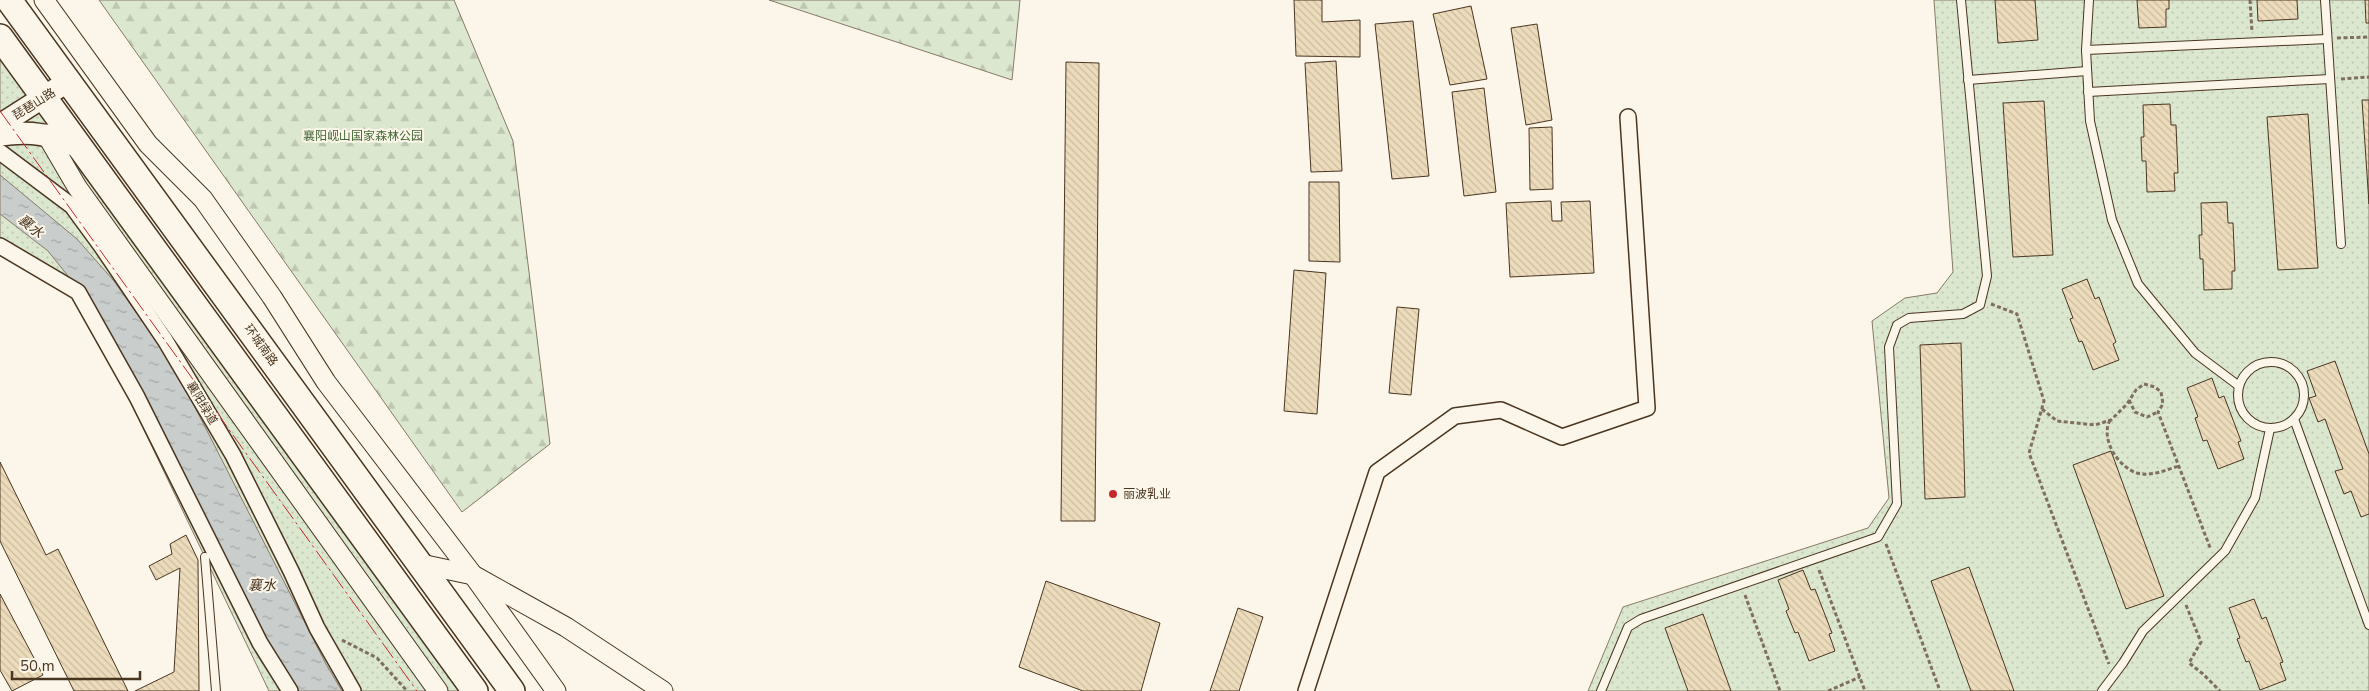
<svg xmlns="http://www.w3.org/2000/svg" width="2369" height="691" font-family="'Nunito Sans','Noto Sans SC',sans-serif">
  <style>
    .grass { fill: url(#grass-dots); stroke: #887966 }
    .forest { fill: url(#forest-firs); stroke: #887966 }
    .water { fill: url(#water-ripples); stroke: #887966 }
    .building { fill: url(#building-back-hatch); stroke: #4a3520 }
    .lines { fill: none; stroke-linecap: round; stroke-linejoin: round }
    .service-casing { stroke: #4a3520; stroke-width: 10 }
    .minor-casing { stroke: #4a3520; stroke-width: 18 }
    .tertiary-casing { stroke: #4a3520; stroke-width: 21 }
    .secondary-casing { stroke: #4a3520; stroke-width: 24 }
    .trunk-casing { stroke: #4a3520; stroke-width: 28 }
    .path { stroke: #7f6f5c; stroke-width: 3; stroke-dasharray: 4 2.5; stroke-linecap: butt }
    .service { stroke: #fbf6e9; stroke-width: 8 }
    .minor { stroke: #fbf6e9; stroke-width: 15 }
    .tertiary { stroke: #fbf6e9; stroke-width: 19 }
    .secondary { stroke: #fbf6e9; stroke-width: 21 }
    .trunk { stroke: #fbf6e9; stroke-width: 25 }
    .power { stroke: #c62828; stroke-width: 1; stroke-dasharray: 18 4 2.5 4; stroke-linecap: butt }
    .poi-dot { fill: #c62828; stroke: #fbf6e9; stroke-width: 2 }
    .labels { text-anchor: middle; stroke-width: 4; stroke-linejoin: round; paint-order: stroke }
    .street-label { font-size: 12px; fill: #4a3520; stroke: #fbf6e9 }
    .park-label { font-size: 12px; fill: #436837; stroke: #fbf6e9 }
    .poi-label { font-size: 12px; fill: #4a3520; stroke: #fbf6e9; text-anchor: start }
    .water-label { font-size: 14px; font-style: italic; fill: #4a3520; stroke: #fbf6e9 }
  </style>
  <defs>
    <pattern id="grass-dots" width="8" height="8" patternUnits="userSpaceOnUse" patternTransform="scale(1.25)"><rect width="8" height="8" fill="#dce7d0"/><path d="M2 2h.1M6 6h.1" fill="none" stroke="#bec7b2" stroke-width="1.8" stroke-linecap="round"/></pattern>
    <pattern id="forest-firs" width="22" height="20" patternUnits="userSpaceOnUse" patternTransform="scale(1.25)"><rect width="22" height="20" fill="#dce7d0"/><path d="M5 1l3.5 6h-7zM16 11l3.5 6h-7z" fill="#bec7b2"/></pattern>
    <pattern id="water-ripples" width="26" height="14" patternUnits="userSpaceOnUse" patternTransform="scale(1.25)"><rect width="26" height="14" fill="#c9cecd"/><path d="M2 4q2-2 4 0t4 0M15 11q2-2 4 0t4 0" fill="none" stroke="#a5a8a6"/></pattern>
    <pattern id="building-back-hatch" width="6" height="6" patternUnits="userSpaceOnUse" patternTransform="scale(1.25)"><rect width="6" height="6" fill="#ecdcbc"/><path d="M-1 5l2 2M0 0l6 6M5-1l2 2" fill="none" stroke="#ccbda1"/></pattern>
  </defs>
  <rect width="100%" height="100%" fill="#fbf6e9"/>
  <!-- grass -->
  <g class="grass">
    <polygon points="1934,0 2369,0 2369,691 1588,691 1623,607 1868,528 1889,498 1872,321 1905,298 1937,293 1953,272"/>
    <polygon points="0,37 475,691 269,691 78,292 0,246"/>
  </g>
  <!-- forest -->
  <g class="forest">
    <polygon points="99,0 454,0 513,141 550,444 462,512"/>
    <polygon points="769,0 1020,0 1012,80"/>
  </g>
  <!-- water -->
  <polygon class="water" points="0,175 77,239 114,281 175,368 326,664 342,691 298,691 265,640 80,291 48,251 0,214"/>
  <!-- building -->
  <g class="building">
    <polygon points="1294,0 1322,0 1322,22 1360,20 1360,57 1296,56"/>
    <polygon points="1995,0 2035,0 2038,40 1998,43"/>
    <polygon points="2137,0 2169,0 2169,9 2166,9 2166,27 2139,28"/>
    <polygon points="2257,0 2297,0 2298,19 2258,21"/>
    <polygon points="2365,0 2369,0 2369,23 2366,23"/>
    <polygon points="1471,6 1487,79 1450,85 1433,14"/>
    <polygon points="1413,21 1429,176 1392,179 1375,24"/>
    <polygon points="1537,24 1552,120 1526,125 1511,28"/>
    <polygon points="1336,61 1342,171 1311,172 1305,63"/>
    <polygon points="1066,62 1099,63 1095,521 1061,521"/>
    <polygon points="1484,88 1496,192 1464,196 1452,92"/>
    <polygon points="2362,100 2369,100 2369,204"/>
    <polygon points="2044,101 2053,255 2013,257 2003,103"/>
    <polygon points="2170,104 2171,125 2176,125 2178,173 2174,173 2175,191 2147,192 2146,161 2142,161 2141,137 2144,137 2143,105"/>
    <polygon points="2308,114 2318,268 2278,270 2267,117"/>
    <polygon points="1552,127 1553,189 1530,190 1529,128"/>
    <polygon points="1309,182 1339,182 1340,262 1309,261"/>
    <polygon points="1551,201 1552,221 1562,221 1561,202 1590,201 1594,273 1510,277 1506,203"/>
    <polygon points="2227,202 2228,223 2233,223 2235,271 2232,271 2232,289 2204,290 2203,259 2200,259 2199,235 2202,235 2201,203"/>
    <polygon points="1294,270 1326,273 1317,414 1284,411"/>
    <polygon points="2087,279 2095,299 2099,297 2116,342 2113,344 2119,360 2093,370 2082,341 2079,342 2070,319 2073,318 2062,289"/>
    <polygon points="1397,307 1419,309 1411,395 1389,393"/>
    <polygon points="1961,343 1965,497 1925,499 1920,345"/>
    <polygon points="2335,361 2369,454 2369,514 2361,517 2351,491 2344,494 2335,471 2343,469 2325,419 2318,422 2309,398 2316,396 2307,371"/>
    <polygon points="2212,378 2219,398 2224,396 2241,441 2238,442 2244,459 2218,469 2207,440 2203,441 2195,418 2198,417 2187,388"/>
    <polygon points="2111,451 2164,596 2126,609 2073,465"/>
    <polygon points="0,462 46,555 58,549 128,691 74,691 0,541"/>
    <polygon points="186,535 198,560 199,691 135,691 174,672 180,568 156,580 149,566 172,554 170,544"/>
    <polygon points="1969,567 2014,691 1971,691 1931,581"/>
    <polygon points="1803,570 1811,590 1815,589 1832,633 1829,634 1835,651 1809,661 1798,632 1795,633 1786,611 1789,609 1778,580"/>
    <polygon points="1046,581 1160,623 1141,691 1083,691 1019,667"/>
    <polygon points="0,594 43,675 12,691 0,670"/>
    <polygon points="2254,599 2262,619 2266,617 2283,662 2280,663 2286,680 2260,690 2249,661 2246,662 2237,639 2240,638 2229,608"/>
    <polygon points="1238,608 1263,617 1239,691 1210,691"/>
    <polygon points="1703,614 1731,691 1688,691 1665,628"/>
  </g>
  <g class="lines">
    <defs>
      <g id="service">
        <polyline points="2089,0 2086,50 2090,121 2112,220 2138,284 2195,353 2239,386"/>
        <polyline points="2325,0 2341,244"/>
        <polyline points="2086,50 2327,39"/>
        <polyline points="1968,80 2087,71"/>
        <polyline points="2088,92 2330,79"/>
        <circle cx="2271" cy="395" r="33"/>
        <polyline points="2294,419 2369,625"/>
        <polyline points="205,557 216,691"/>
        <polyline points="1601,691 1628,627 1641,619 1878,537 1897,504 1889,347 1897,325 1909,318 1963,314 1980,305 1987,276 1961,0"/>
        <polyline points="2102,691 2123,663 2143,631 2225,551 2255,498 2270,429"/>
      </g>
      <g id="minor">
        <polyline points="0,152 72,206 102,247 165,340 233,455 291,571 317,628 353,691"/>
        <polyline points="0,246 78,292 137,397 260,643 290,691"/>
        <polyline points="1306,691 1377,472 1455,416 1501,410 1562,437 1647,408 1628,117"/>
      </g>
      <g id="tertiary">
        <polyline points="44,0 148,144 203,199 272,297 326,382 473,575 556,691"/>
        <polyline points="46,134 77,187 438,691"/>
        <polyline points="421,564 473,575 566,627 663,691"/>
      </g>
      <g id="secondary">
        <polyline points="0,125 67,82"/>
        <path d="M0,135C35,130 47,135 79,147"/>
      </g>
      <g id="trunk">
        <polyline points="9,0 512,691"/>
        <polyline points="0,37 475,691"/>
      </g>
    </defs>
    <!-- service casing -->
    <use href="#service" class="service-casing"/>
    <!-- minor casing -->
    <use href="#minor" class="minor-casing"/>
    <!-- tertiary casing -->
    <use href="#tertiary" class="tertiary-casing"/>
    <!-- secondary casing -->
    <use href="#secondary" class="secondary-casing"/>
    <!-- trunk casing -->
    <use href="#trunk" class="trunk-casing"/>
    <!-- path -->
    <g class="path">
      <polyline points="2250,0 2252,32"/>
      <polyline points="2337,38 2369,37"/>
      <polyline points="2341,79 2369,77"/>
      <polyline points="1991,304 2017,314 2044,401 2029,453 2109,664"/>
      <polyline points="2129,400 2135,412 2147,417 2158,412"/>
      <polyline points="2042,409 2057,421 2095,425 2111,420 2127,404 2136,390 2144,384 2155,387 2161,392 2163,404 2158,412 2211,550"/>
      <path d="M2110,420C2100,439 2118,467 2137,473C2151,477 2165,470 2179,466"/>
      <polyline points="1886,544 1940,691"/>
      <polyline points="1819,570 1865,691"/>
      <polyline points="1745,595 1780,691"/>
      <polyline points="2186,605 2201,642 2189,663 2203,674 2220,691"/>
      <polyline points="342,640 377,658 407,691"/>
      <polyline points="1828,691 1860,677"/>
    </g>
    <!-- service -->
    <use href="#service" class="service"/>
    <!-- minor -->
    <use href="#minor" class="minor"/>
    <!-- tertiary -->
    <use href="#tertiary" class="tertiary"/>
    <!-- secondary -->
    <use href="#secondary" class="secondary"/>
    <!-- trunk -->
    <use href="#trunk" class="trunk"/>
    <!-- power -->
    <polyline class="power" points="0,111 417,691"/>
  </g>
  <!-- markers -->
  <circle class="poi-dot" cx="1113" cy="494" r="5"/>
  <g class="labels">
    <!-- street labels -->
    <g class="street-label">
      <text transform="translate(34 104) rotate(-32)" y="4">琵琶山路</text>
      <text transform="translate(261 345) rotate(54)" y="4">环城南路</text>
      <text transform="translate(202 403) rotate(59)" y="4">襄阳绿道</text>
    </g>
    <!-- park labels -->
    <g class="park-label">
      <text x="363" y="140">襄阳岘山国家森林公园</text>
    </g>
    <!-- poi labels -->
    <g class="poi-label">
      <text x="1123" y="498">丽波乳业</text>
    </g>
    <!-- water labels -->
    <g class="water-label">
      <text transform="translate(31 226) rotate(39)" y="5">襄水</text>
      <text x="262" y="590">襄水</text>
    </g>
  </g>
  <!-- scale -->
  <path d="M12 671v8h128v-8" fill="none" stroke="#4a3520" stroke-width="2.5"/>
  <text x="20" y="671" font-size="15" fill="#4a3520" stroke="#fbf6e9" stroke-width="4" paint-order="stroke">50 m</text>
</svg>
